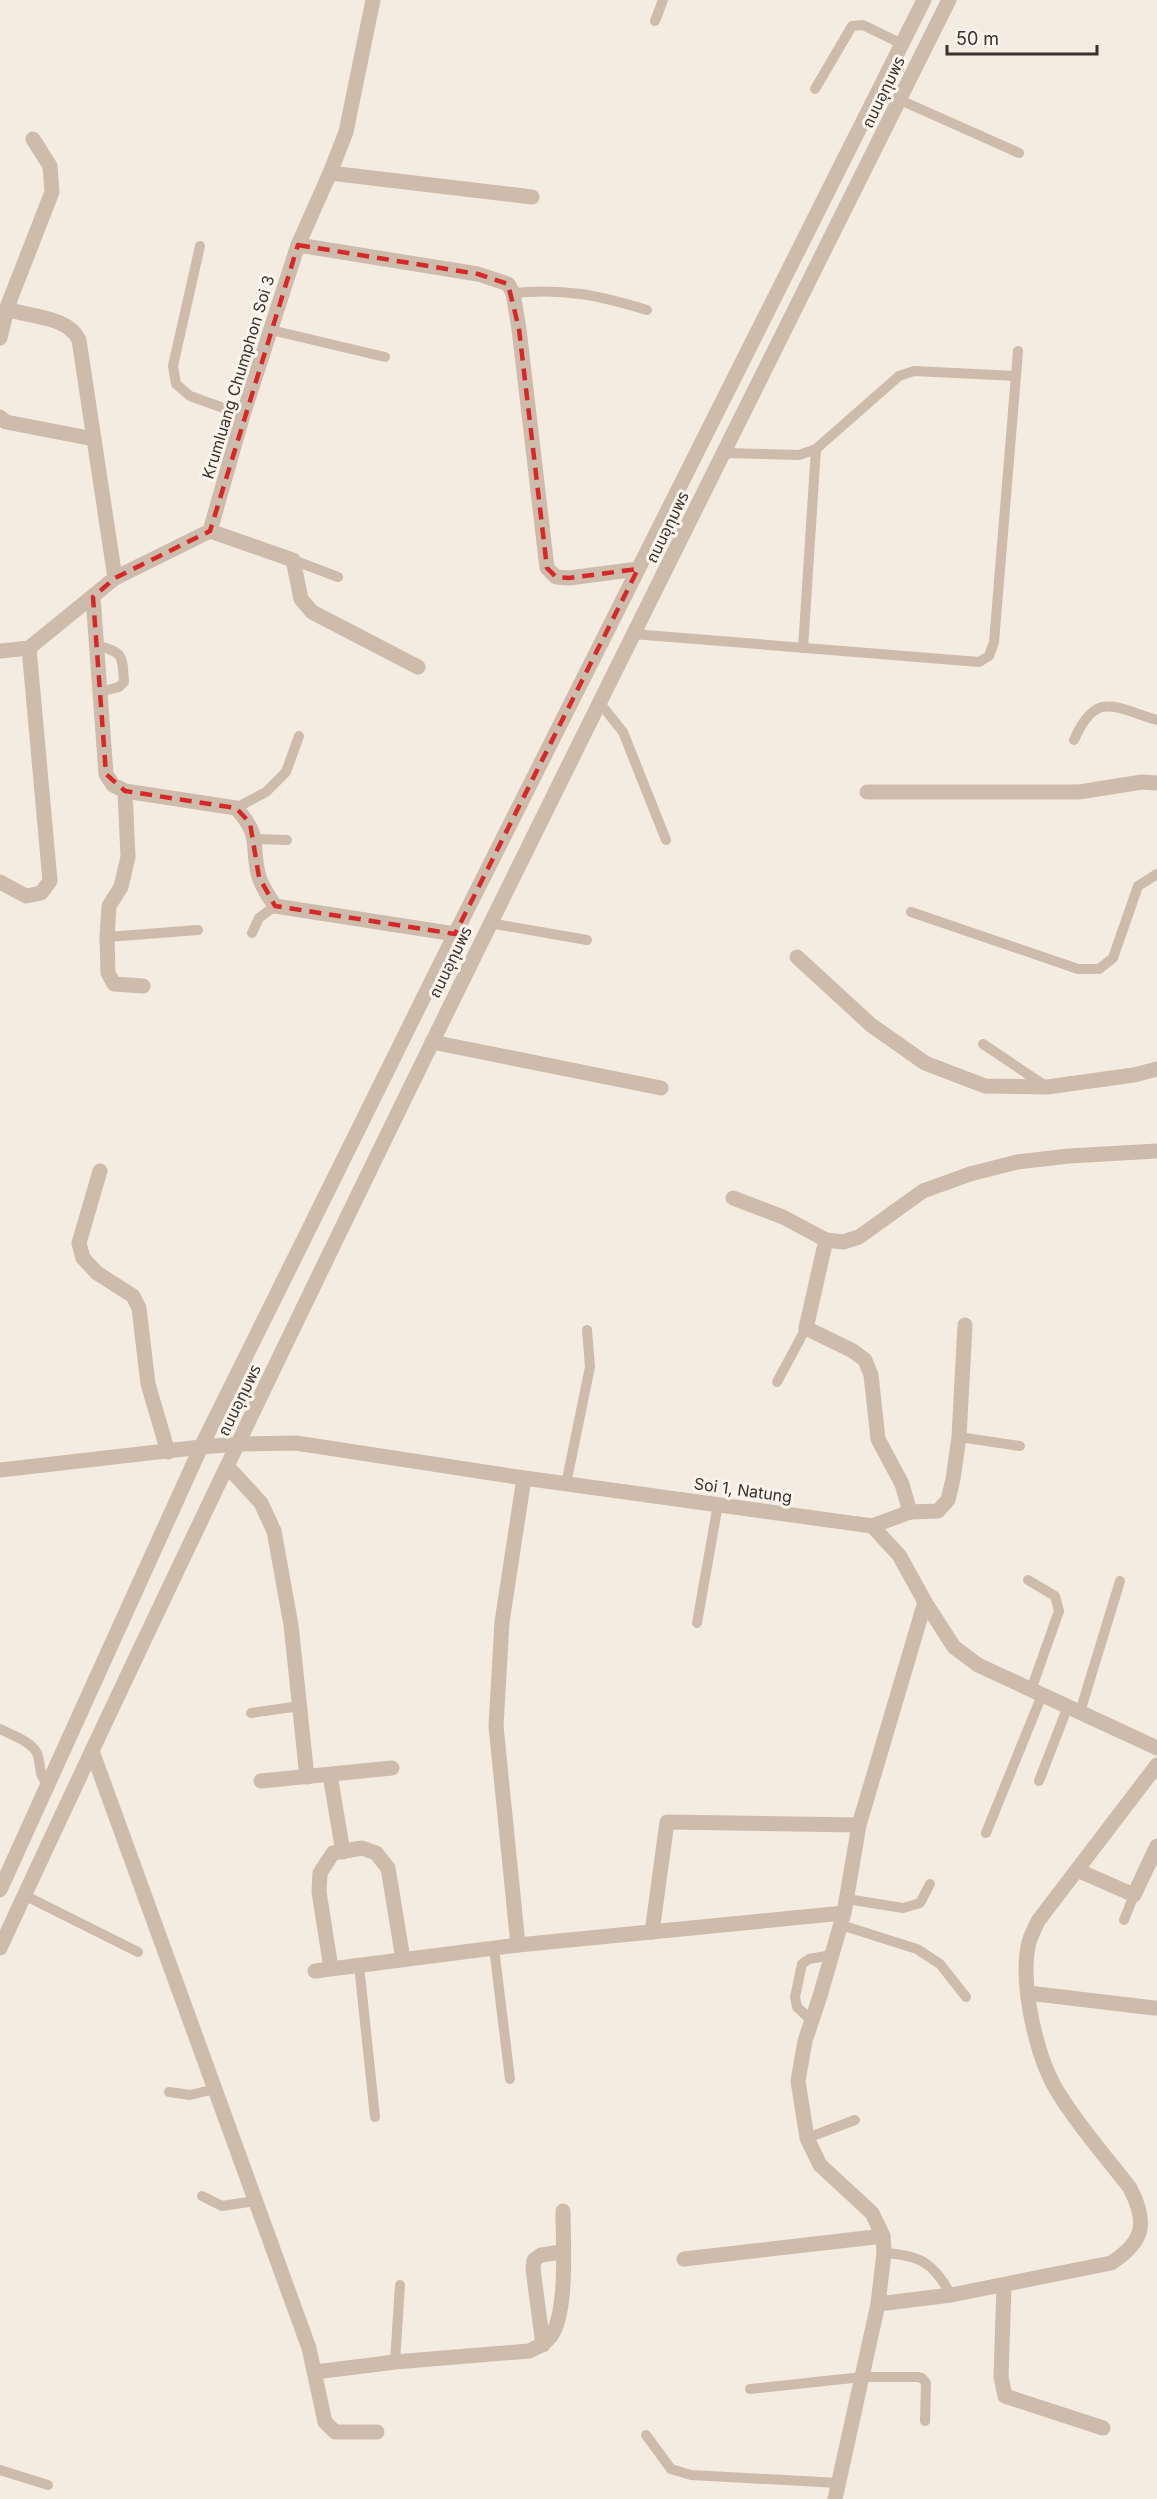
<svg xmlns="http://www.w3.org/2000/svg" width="1157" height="2499" font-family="Inter,'Noto Sans Thai',sans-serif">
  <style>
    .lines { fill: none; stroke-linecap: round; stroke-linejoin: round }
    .service { stroke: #cdbbac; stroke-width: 10 }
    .minor { stroke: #cdbbac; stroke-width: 15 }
    .tertiary { stroke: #cdbbac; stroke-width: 15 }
    .marked { fill: none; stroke: #d62828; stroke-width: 4.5; stroke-dasharray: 12 8; stroke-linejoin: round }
    .labels { text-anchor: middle; stroke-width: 6; stroke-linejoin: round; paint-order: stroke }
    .street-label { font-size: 16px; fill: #3b302b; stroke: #fbf5ee }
  </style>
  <rect width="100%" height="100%" fill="#f4ebe1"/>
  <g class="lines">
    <!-- service -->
    <g class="service">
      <polyline points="655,21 663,0"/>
      <polyline points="815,89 852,26 863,25 902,44"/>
      <polyline points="900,100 1019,153"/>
      <polyline points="200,246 173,366 176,384 190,396 243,415"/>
      <path d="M513,293C564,288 598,295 647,310"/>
      <polyline points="271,330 385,357"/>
      <polyline points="724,453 799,455 816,449 899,376 914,371 1016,376"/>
      <polyline points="293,560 338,577"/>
      <polyline points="633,634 979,662 989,656 994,642 1018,351"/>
      <path d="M96,645C124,653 122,654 124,682L119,687L99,692"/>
      <polyline points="803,648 816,449"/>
      <polyline points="599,702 623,732 666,840"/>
      <path d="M1074,740C1096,690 1113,707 1157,720"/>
      <polyline points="236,808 266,792 286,772 299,736"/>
      <polyline points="256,839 287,840"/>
      <polyline points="911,912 1078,969 1099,969 1113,958 1138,886 1157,874"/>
      <polyline points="489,923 587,940"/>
      <polyline points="252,933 259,918 275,906"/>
      <polyline points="107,937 198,930"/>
      <polyline points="983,1044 1047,1087"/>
      <polyline points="777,1382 806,1328"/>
      <polyline points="959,1437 1020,1446"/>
      <polyline points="566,1484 590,1367 587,1330"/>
      <polyline points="1028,1580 1055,1596 1059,1611 1031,1690"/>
      <polyline points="697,1623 718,1504"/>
      <polyline points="1080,1712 1120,1581"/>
      <polyline points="251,1713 300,1706"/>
      <path d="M0,1729C11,1735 31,1741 37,1753C42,1766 37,1773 48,1785"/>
      <polyline points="1039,1781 1068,1706"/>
      <polyline points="986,1833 1042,1695"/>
      <polyline points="24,1895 138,1952"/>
      <polyline points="847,1899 903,1908 920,1903 930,1884"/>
      <polyline points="1124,1920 1134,1895"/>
      <polyline points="841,1925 917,1949 940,1964 966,1997"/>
      <polyline points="494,1948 510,2079"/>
      <polyline points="359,1965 375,2117"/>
      <polyline points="812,2021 797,2007 795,1997 802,1964 809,1959 832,1955"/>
      <polyline points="169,2092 190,2095 215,2089"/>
      <polyline points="807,2138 855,2120"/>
      <polyline points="202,2196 222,2206 255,2201"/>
      <path d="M884,2253C920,2255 934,2263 951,2295"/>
      <polyline points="395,2362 400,2285"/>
      <polyline points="750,2389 862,2377 917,2377 922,2378 926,2383 925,2421"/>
      <polyline points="646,2435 671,2469 691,2475 839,2483"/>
      <polyline points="0,2470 48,2485"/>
    </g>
    <!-- minor -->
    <g class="minor">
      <path d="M33,139L50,166L52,192L8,305L14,311C35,317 69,318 79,340L115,578"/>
      <polyline points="330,173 532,197"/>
      <polyline points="298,245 478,274 508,284 513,293 519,329 547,568 556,577 569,578 638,569"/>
      <polyline points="0,338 8,305"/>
      <polyline points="0,417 6,422 94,439"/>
      <polyline points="210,531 293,560 301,599 312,612 418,667"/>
      <path d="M93,597L106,774L113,785L125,791L236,808C263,838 250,844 259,877C262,887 269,897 275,906L455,934"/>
      <polyline points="0,651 29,648 115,578 210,531 243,415 298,245 330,173 346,132 373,0"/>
      <polyline points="125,791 128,857 121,887 109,906 107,937 108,973 114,984 143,986"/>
      <polyline points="867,792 1079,792 1142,782 1157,783"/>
      <polyline points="0,882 26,896 41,893 50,881 29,648"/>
      <polyline points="797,957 871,1025 925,1063 985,1086 1047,1087 1134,1075 1157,1069"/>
      <polyline points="432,1042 661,1088"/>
      <polyline points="100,1171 79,1243 83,1258 97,1273 133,1296 139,1308 148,1384 168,1452"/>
      <polyline points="733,1198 783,1217 826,1240 843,1242 859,1237 923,1191 970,1174 1017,1162 1069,1156 1157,1151"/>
      <polyline points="826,1240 806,1328 853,1351 865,1360 871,1375 878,1439 902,1484 910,1512"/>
      <polyline points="238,1444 296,1443 524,1478 872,1526 899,1555 925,1602 954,1647 978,1665 1157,1748"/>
      <polyline points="227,1466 261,1503 274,1531 291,1625 307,1777"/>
      <polyline points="0,1470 201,1447"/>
      <polyline points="872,1526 910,1512 938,1511 948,1500 953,1479 959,1437 965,1325"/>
      <polyline points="92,1751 309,2348 325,2422 335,2432 377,2432"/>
      <polyline points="330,1775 343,1852"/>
      <polyline points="261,1781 392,1768"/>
      <polyline points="1077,1870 1134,1895 1157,1846"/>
      <polyline points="652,1932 667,1822 859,1825"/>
      <polyline points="518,1945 496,1726 502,1622 524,1478"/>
      <polyline points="331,1968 319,1892 320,1873 333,1853 362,1848 376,1853 388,1868 403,1959"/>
      <polyline points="315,1971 518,1945 844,1913"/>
      <polyline points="1028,1993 1154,2008"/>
      <polyline points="684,2259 883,2236"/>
      <polyline points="1004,2285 1001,2377 1005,2396 1103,2428"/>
      <path d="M878,2304L951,2295L1111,2263C1144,2242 1148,2223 1130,2188C1107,2158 1081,2129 1061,2097C1037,2062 1019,1984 1029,1942C1031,1935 1035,1928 1038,1921L1157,1765"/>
      <polyline points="543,2345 533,2269 534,2260 541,2255 562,2252"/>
      <path d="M315,2372L395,2362L529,2351C538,2347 545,2344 551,2336C568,2312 563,2242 563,2211"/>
      <polyline points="835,2499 878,2304 884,2253 883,2236 872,2213 820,2165 807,2138 798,2081 805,2041 820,1996 844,1913 859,1825 925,1602"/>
    </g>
    <!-- tertiary -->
    <g class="tertiary">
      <polyline points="201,1447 238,1444"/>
      <polyline points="0,1890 201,1447 455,934 924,0"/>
      <path d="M0,1948C303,1293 627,646 949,0"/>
    </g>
  </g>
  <!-- marked area -->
  <path class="marked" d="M298,245L478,274L508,284L519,329L547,568L556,577L569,578L638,569L455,934L275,906L259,877L250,823L236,808L125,791L106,774L93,597L115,578L210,531Z"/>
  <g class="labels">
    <!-- street labels -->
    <g class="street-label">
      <text transform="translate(883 92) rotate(-64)" y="6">ถนนอุทุมพร</text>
      <text transform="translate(238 377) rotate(-73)" y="6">Krumluang Chumphon Soi 3</text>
      <text transform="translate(667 527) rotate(-64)" y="6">ถนนอุทุมพร</text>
      <text transform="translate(450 962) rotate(-64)" y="6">ถนนอุทุมพร</text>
      <text transform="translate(239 1400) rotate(-64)" y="6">ถนนอุทุมพร</text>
      <text transform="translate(743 1490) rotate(8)" y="6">Soi 1, Natung</text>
    </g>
  </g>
  <!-- scale -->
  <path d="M947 45v9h150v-9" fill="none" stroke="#3b302b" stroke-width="3"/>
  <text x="956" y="45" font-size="18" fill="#3b302b" stroke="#fbf5ee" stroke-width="4.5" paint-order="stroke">50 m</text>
</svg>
